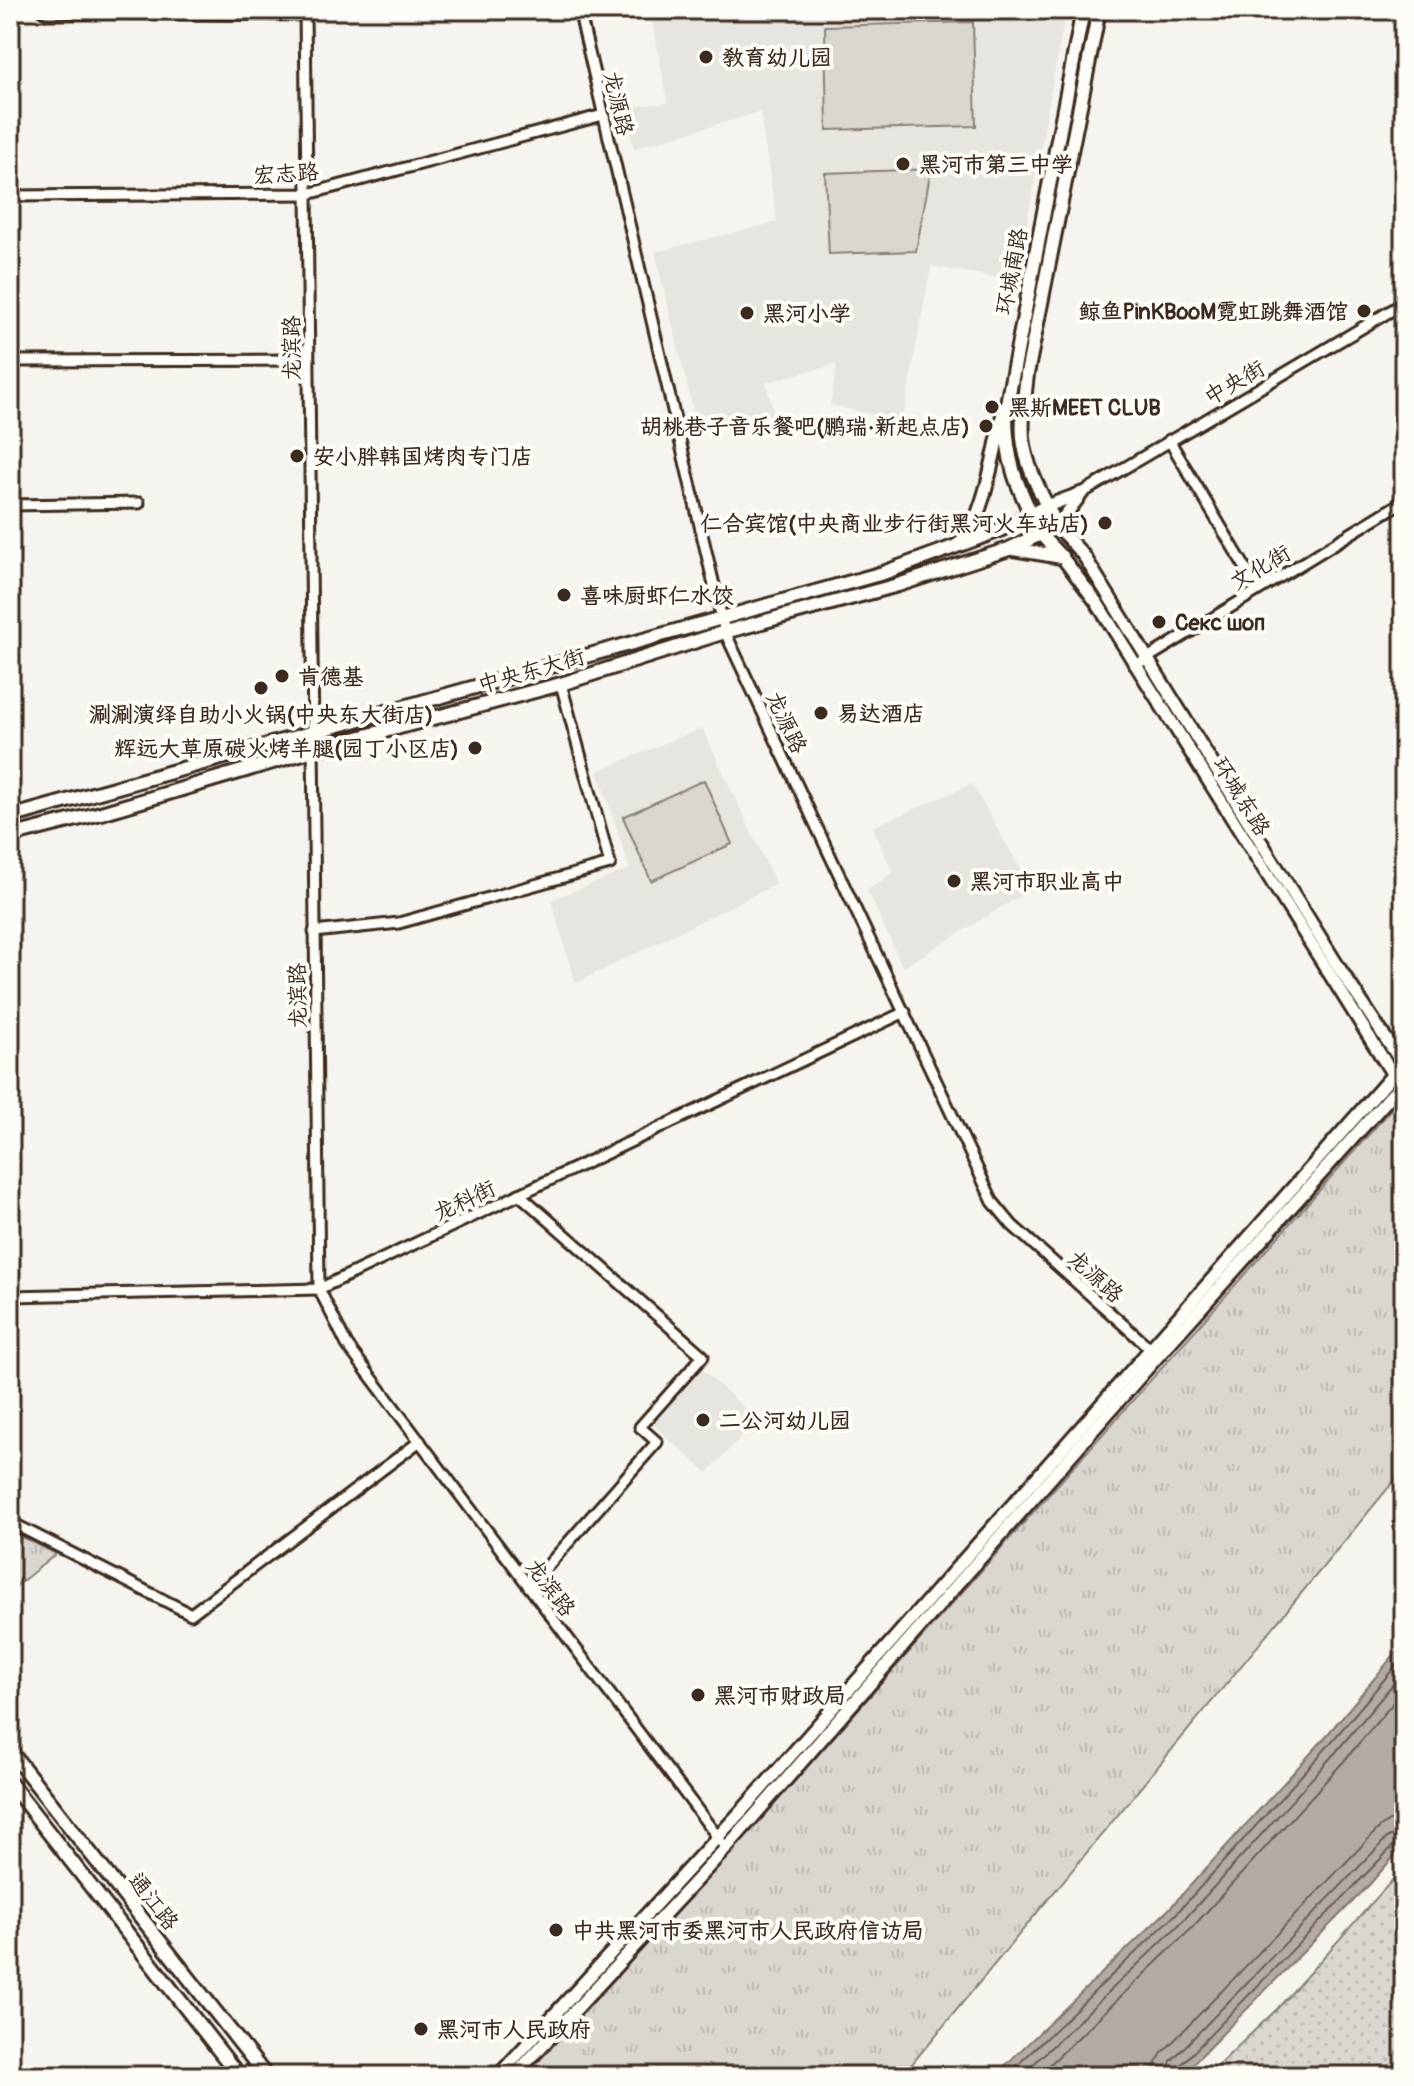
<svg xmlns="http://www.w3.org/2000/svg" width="1414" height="2086" font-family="Pangolin,'LXGW WenKai TC',sans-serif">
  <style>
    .built { fill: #e7e5df }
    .grass { fill: #dad6d0; stroke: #8a8077; stroke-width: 2 }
    .park { fill: url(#park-tufts); stroke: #8a8077; stroke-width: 2 }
    .garden { fill: url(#garden-dots); stroke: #8a8077; stroke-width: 2 }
    .water { fill: #b4aca4; stroke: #84786e; stroke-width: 2 }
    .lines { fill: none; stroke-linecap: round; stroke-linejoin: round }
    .shore { stroke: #6b5e54; stroke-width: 2 }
    .minor-casing { stroke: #3b2a1e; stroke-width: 15 }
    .tertiary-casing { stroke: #3b2a1e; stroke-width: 17 }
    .secondary-casing { stroke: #3b2a1e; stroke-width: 18 }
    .minor { stroke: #fdfcf7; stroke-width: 9 }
    .tertiary { stroke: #fdfcf7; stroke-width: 11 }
    .secondary { stroke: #fdfcf7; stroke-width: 12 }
    .poi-dot { fill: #3b2a1e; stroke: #fdfcf7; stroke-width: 3 }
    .labels { text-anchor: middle; stroke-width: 8; stroke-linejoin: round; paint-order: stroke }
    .poi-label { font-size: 22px; font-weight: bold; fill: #3b2a1e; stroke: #fdfcf7; text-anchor: start }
    .street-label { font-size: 22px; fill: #3b2a1e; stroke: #fdfcf7 }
  </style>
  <defs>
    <pattern id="park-tufts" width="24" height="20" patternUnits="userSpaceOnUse" patternTransform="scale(2)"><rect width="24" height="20" fill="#dad6d0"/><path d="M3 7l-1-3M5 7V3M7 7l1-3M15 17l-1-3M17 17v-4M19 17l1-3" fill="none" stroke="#bcb8b2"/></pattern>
    <pattern id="garden-dots" width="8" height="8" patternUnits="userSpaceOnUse" patternTransform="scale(2)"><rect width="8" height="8" fill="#dad6d0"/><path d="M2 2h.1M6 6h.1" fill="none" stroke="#bcb8b2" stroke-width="1.8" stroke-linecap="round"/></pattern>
  </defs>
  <rect width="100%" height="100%" fill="#f5f4ee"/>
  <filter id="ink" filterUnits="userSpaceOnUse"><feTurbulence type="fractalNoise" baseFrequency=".0125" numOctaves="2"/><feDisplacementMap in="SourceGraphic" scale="16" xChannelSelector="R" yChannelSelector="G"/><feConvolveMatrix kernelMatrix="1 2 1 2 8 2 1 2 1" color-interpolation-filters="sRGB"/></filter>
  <g filter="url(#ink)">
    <!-- built -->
    <g class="built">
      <polygon points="650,10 1066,10 1016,281 931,266 904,413 892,419 830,405 837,364 766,382 775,417 698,431 655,252 777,222 760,112 634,148 625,107 668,103"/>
      <polygon points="702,728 776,884 576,983 551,900 630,869 598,771"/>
      <polygon points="972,784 1032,889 903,967 867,890 893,873 873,827"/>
      <polygon points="699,1367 757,1419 707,1473 650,1422"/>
    </g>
    <!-- grass -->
    <g class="grass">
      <polygon points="973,22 976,126 827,130 825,26"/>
      <polygon points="931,169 916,251 829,254 825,173"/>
      <polygon points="704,780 732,844 651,881 623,817"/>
    </g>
    <!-- park -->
    <g class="park">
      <polygon points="1404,1095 1404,1469 902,2076 525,2076 735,1848"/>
      <polygon points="10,1531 56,1554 10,1591"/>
    </g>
    <!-- garden -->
    <polygon class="garden" points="1404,1867 1404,2076 1207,2076 1277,2009"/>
    <!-- water -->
    <polygon class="water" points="1404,1643 1404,1845 1369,1885 1181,2076 994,2076 1169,1909 1322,1741"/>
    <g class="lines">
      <!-- shore -->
      <g class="shore">
        <polyline points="1006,2076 1175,1915 1328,1746 1404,1656"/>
        <polyline points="1021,2076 1182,1922 1335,1753 1404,1671"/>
        <polyline points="1038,2076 1190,1930 1344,1761 1404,1690"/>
        <polyline points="1154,2076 1156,2063 1162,2053 1379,1828 1389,1821 1404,1819"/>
        <polyline points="1166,2076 1171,2061 1388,1837 1404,1831"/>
        <polyline points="1176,2076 1179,2067 1395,1844 1404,1841"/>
      </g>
      <defs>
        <g id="minor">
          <polyline points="42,10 46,12 305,15"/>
          <polyline points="305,10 319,1289 347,1345 726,1848"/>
          <polyline points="579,10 725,632 993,1202 1012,1225 1154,1352"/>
          <polyline points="10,196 308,194 603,115"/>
          <polyline points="10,361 309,360"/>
          <polyline points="1169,440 1258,589"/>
          <polyline points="1082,493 1404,303"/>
          <polyline points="10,505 139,503"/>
          <polyline points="1136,665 1404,501"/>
          <polyline points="314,932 399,923 610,864 561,684"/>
          <polyline points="519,1194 703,1356 640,1427 657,1442 529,1587"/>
          <polyline points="10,1296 319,1289 905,1012"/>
          <polyline points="10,1522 191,1614 420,1441"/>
        </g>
        <g id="tertiary">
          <polyline points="1047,506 1082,493 1057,526 1084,556 1341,971 1404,1066"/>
          <polyline points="1041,535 1062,557 1097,603 1395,1078"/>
          <path d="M957,545C984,527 996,441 1004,408"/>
          <polyline points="498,2076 747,1805 1404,1062"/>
          <polyline points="514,2076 726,1848 1158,1356 1404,1081"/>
        </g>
        <g id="secondary">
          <path d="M1041,535C1018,488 1005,463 1006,409L1083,10"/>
          <polyline points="1013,549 1062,557"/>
          <polyline points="10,817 883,573 1000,530 1047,506"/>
          <path d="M10,836L101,813L313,750L561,684L725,632L898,585L1009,549L1057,526C1044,499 1026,469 1023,438C1021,416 1025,395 1027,374L1099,10"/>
          <polyline points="10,1751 266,2076"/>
          <polyline points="10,1783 239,2076"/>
        </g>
      </defs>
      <!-- minor casing -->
      <use href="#minor" class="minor-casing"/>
      <!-- tertiary casing -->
      <use href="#tertiary" class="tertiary-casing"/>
      <!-- secondary casing -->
      <use href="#secondary" class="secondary-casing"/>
      <!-- minor -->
      <use href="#minor" class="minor"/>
      <!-- tertiary -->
      <use href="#tertiary" class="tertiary"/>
      <!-- secondary -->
      <use href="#secondary" class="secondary"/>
    </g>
  </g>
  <!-- markers -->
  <g class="poi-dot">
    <circle cx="706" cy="57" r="8"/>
    <circle cx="903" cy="164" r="8"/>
    <circle cx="1364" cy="311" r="8"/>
    <circle cx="747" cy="313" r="8"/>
    <circle cx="992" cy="407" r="8"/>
    <circle cx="986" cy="426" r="8"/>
    <circle cx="297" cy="456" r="8"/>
    <circle cx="1105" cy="523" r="8"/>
    <circle cx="564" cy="595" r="8"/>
    <circle cx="1159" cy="622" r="8"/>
    <circle cx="282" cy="676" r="8"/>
    <circle cx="261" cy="688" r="8"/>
    <circle cx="821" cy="713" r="8"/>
    <circle cx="475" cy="748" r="8"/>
    <circle cx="954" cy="881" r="8"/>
    <circle cx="703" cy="1420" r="8"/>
    <circle cx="698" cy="1695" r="8"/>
    <circle cx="556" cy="1930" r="8"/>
    <circle cx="421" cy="2029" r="8"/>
  </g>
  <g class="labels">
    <!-- poi labels -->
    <g class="poi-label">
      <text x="722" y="65">教育幼儿园</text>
      <text x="919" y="172">黑河市第三中学</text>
      <text x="1348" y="319" text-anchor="end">鲸鱼PinKBooM霓虹跳舞酒馆</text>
      <text x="763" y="321">黑河小学</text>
      <text x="1008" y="415">黑斯MEET CLUB</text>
      <text x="970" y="434" text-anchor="end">胡桃巷子音乐餐吧(鹏瑞·新起点店)</text>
      <text x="313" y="464">安小胖韩国烤肉专门店</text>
      <text x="1089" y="531" text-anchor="end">仁合宾馆(中央商业步行街黑河火车站店)</text>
      <text x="580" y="603">喜味厨虾仁水饺</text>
      <text x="1175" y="630">Секс шоп</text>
      <text x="298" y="684">肯德基</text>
      <text x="837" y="721">易达酒店</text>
      <text x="261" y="722" text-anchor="middle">涮涮演绎自助小火锅(中央东大街店)</text>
      <text x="459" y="756" text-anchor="end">辉远大草原碳火烤羊腿(园丁小区店)</text>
      <text x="970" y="889">黑河市职业高中</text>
      <text x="719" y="1428">二公河幼儿园</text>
      <text x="714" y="1703">黑河市财政局</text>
      <text x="572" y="1938">中共黑河市委黑河市人民政府信访局</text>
      <text x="437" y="2037">黑河市人民政府</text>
    </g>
    <!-- street labels -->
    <g class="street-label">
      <text transform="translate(619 103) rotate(77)" y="8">龙源路</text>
      <text transform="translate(286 173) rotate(-4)" y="8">宏志路</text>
      <text transform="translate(1011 271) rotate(-79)" y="8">环城南路</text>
      <text transform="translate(291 348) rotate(-90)" y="8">龙滨路</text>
      <text transform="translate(1234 382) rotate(-30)" y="8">中央街</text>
      <text transform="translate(1260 567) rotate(-31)" y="8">文化街</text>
      <text transform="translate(531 670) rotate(-16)" y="8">中央东大街</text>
      <text transform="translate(787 722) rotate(65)" y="8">龙源路</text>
      <text transform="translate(1242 796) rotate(58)" y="8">环城东路</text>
      <text transform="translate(297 996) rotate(-91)" y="8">龙滨路</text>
      <text transform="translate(464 1200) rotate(-25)" y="8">龙科街</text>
      <text transform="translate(1096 1276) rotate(42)" y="8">龙源路</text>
      <text transform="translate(551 1587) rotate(53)" y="8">龙滨路</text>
      <text transform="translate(154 1901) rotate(52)" y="8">通江路</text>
    </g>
  </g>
  <!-- margin -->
  <rect width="1414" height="2086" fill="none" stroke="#fdfcf7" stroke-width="40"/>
  <rect x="20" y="20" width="1374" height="2046" fill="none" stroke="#3b2a1e" stroke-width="3" filter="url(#ink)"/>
</svg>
